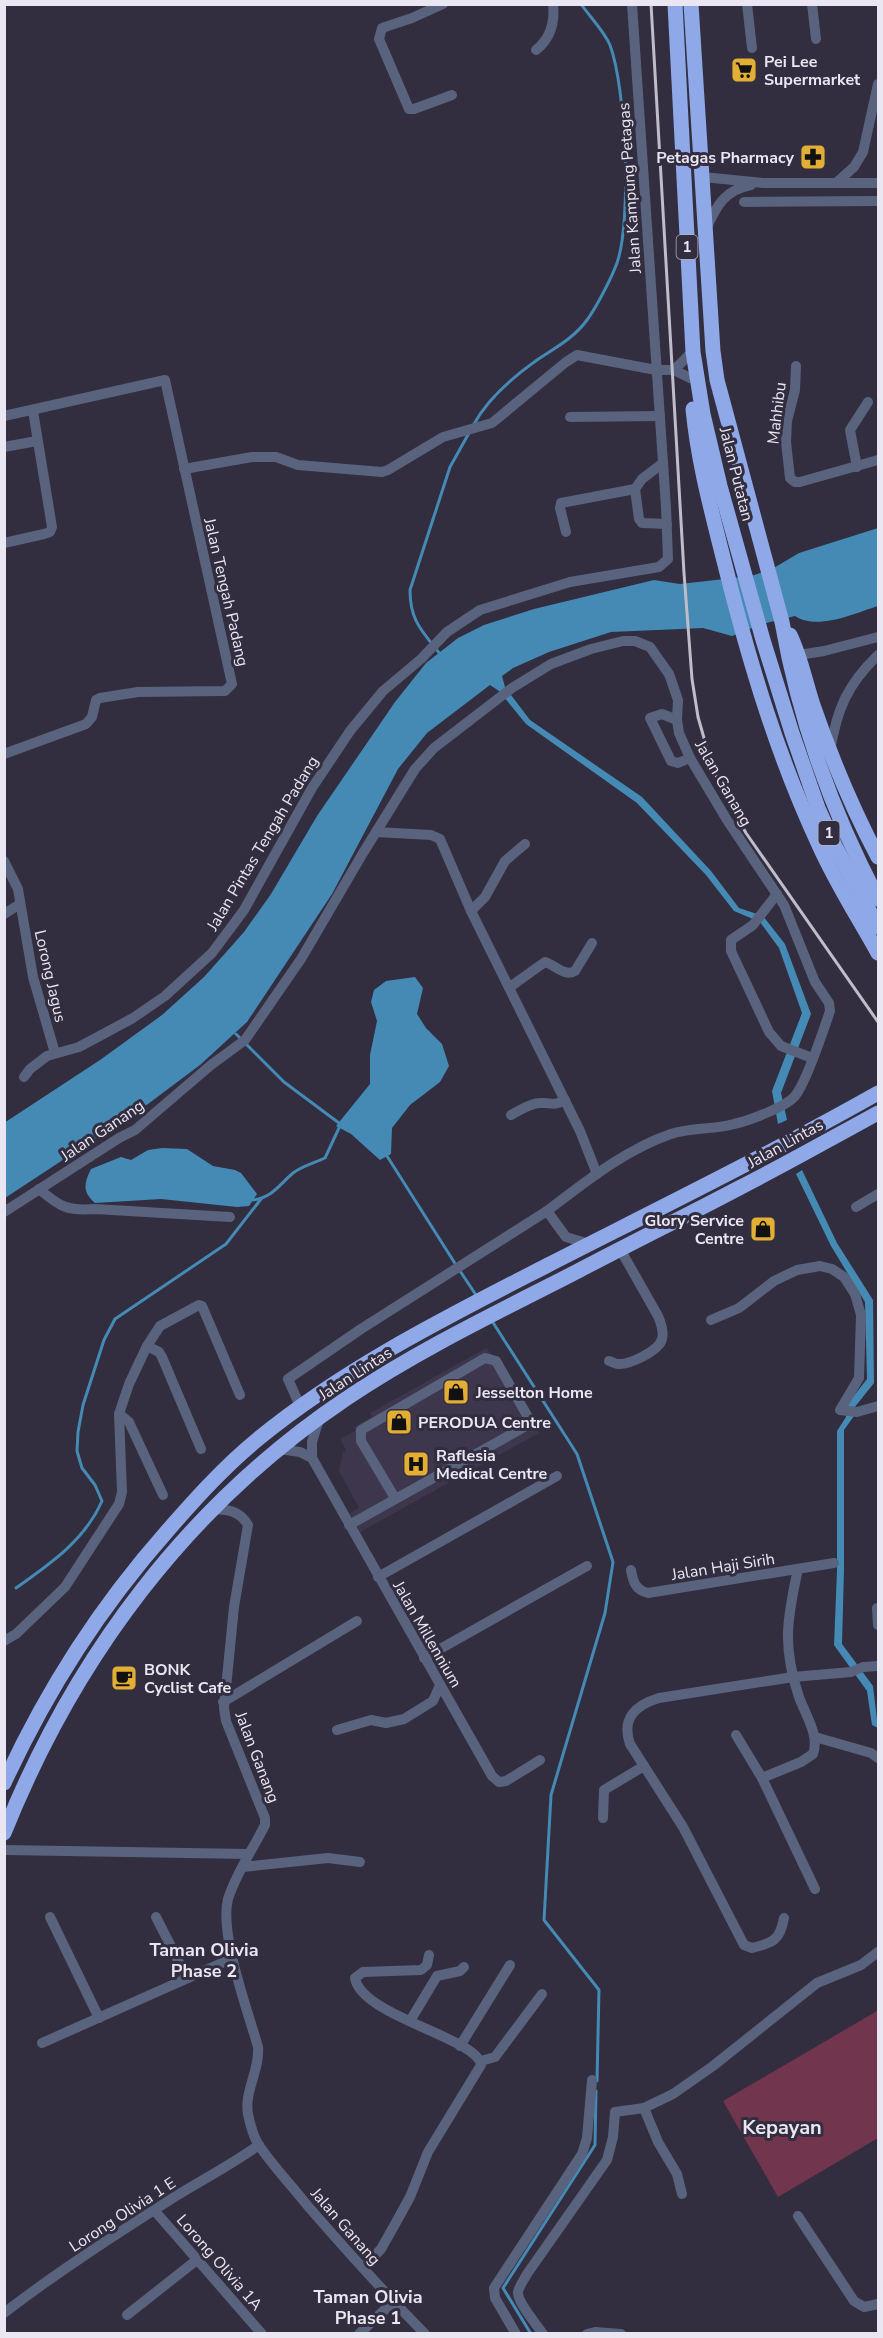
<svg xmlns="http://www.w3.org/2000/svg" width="883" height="2338" font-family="'Nunito Sans',sans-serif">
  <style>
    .built { fill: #3d364d }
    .green { fill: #71354e }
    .water { fill: #448ab4 }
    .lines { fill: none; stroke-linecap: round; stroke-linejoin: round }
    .stream { stroke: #448ab4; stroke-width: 3 }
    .minor { stroke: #59637d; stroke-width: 10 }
    .highway { stroke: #8fa8e7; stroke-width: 15 }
    .rail { stroke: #c0bdca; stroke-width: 3 }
    .labels { text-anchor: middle; stroke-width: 6; stroke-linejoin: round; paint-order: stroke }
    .shield { fill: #322d3f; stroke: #b3afbd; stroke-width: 1.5 }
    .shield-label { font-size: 15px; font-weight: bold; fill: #eae7f3 }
    .poi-label { font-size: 16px; font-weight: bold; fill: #eae7f3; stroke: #322d3f; text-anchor: start }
    .street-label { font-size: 16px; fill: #eae7f3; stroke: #322d3f }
    .neighbourhood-label { font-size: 18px; font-weight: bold; fill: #eae7f3; stroke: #322d3f }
    .quarter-label { font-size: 20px; font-weight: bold; fill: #eae7f3; stroke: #322d3f }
  </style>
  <rect width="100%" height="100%" fill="#322d3f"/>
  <!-- built -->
  <polygon class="built" points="486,1348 499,1362 539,1433 360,1532 350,1513 359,1508 339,1471 343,1452 346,1450 340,1439 355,1431 354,1427 372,1417 370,1413"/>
  <!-- green -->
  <polygon class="green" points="877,2011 878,2015 878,2138 778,2197 723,2101"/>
  <!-- water -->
  <g class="water">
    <path d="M878,528V606C855,613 818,631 795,616L762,624L732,636L703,628L611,632L549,652L513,668L502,676L505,687L530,720L642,797L711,871L739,908L763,916L785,944L811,1014L781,1093L787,1120L778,1124L772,1091L802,1013L779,948L760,922L734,911L706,875L637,803L526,724L499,691L490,685L427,733L398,769L332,894L247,1022L200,1065L148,1104L5,1198L4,1123L100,1060L162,1015L204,977L244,932L271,894L317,816L395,702L426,663L458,638L484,625L534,609L654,580L680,584L751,576L772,569L799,553Z"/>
    <polygon points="415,977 423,988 417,1014 426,1028 442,1044 449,1066 440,1082 410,1105 392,1128 391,1154 380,1160 351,1134 336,1126 370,1084 370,1055 377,1021 371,1002 374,990 386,981"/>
    <path d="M162,1148L187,1149L213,1166L235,1170L241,1173L257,1194L249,1206L237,1207L161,1199L95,1203C82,1192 84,1183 91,1169L121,1157L131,1160L148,1150Z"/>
    <polygon points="802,1170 837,1243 873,1300 874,1383 854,1408 854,1416 844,1430 844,1570 842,1644 873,1686 878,1728 872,1725 867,1691 834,1645 837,1571 837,1431 846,1417 846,1406 867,1379 865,1302 831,1246 796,1174"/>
  </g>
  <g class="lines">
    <!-- stream -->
    <g class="stream">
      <path d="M474,424C488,398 513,377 537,360C555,348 574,338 587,320C596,308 612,277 617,263C632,220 626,88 610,45C604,31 590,17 581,4"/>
      <path d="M440,654C422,631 410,621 410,590L450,467L469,433"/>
      <polyline points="236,1034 284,1082 339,1123"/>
      <polyline points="387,1156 456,1265"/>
      <path d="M253,1200C273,1197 279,1185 293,1173C302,1166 314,1163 325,1158L339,1128"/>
      <polyline points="460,1271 476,1295"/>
      <polyline points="492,1321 577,1454 613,1562 605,1613 551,1795 544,1920 599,1990 597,2081"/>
      <path d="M16,1588C50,1564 85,1540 102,1501L95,1485L82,1468L77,1451L78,1432L83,1405L104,1340L115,1319L226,1244L261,1199"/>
      <polyline points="531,2334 503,2288 595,2145 596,2091"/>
    </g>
    <!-- minor -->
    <g class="minor">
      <polyline points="443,4 412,18 382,28 379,39 409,109 414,109 452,95"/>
      <polyline points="747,4 752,48"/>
      <polyline points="812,4 816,39"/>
      <path d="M536,50C551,38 555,22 553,4"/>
      <polyline points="703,177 763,183 878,183"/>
      <polyline points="836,183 854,167 863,152 878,84"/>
      <polyline points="744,202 878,201"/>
      <path d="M707,227C717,205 725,190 751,185"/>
      <polyline points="796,366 795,390 787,421 786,442 790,478 795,482 800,482 878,460"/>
      <polyline points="674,370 689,355"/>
      <polyline points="4,416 165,380 232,684 225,691 138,692 100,698 96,700 92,717 86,724 4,754"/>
      <polyline points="570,417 660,416"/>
      <polyline points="4,447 37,441"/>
      <polyline points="857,467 850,430 868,402"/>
      <polyline points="184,469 252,457 276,457 298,465 382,472 388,470 443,437 492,423 566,362 577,355 656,370 674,370 690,378"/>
      <polyline points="635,489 639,519 642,523 667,524"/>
      <polyline points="566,532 560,508 561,503 635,489 642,479 663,463"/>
      <polyline points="4,543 44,534 50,532 52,527 33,411"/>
      <polyline points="799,655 824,651 878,637"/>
      <polyline points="677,720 662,714 650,718 671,761 678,763 690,758"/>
      <path d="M830,751C837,709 847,685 878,655"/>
      <polyline points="376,832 431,835 440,839 471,911 580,1131 597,1174"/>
      <polyline points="4,861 18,889 33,977 55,1053"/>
      <polyline points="777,894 753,925 731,940 731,951 769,1032 781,1046 812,1058"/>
      <polyline points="471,911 485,897 505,861 525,844"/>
      <polyline points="4,914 20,904"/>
      <path d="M510,987L545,962C555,965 565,977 575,971L592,943"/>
      <polyline points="24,1077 30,1069 47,1056 79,1047 133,1018 165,996 212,953 244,910 312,788 350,731 383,691 421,659 447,632 480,610 570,582 659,567 668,559 666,507 632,4"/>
      <path d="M511,1115C519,1111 530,1103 540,1103C552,1102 552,1107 565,1100"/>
      <path d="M39,1189C60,1207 67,1211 95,1209L230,1217"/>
      <polyline points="856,1207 878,1194"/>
      <path d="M4,1212L119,1138L135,1130L211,1065L245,1040L301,959L363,853L415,769L434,748L512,688L551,664L591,649L623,641H635L650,647L669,674L678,700L677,720L679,733L690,758L727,820L784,905L815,982L829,1003L830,1011C824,1029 806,1083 795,1096C786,1107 748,1121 734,1124C713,1130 691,1127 671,1134C626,1149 584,1183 547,1211L566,1237L589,1244"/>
      <polyline points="711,1320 739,1308 774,1281 797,1270 820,1266 832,1269 844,1277 855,1294 861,1315 859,1378 840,1410 857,1412 878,1406"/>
      <polyline points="147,1346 159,1352 162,1357 201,1449"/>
      <path d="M609,1361C610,1361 616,1364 618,1364C629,1365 659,1351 662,1339C664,1332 661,1323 658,1316L620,1249"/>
      <polyline points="300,1406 288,1379 361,1329 547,1211"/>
      <polyline points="119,1414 129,1422 163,1495"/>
      <polyline points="319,1419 312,1442 312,1458 492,1776 499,1782 506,1781 540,1760"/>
      <polyline points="279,1449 300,1452 312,1458"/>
      <path d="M211,1510C226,1508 240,1511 248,1525L234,1607L224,1708L226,1721L265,1818V1825C253,1849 236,1873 228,1899C219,1934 248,2011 258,2047C260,2070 244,2091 248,2114C250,2124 253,2135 258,2144C273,2166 291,2185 307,2205C345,2249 384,2292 425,2334"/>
      <polyline points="349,1525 526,1426 528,1417 496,1361 485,1358 361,1430 361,1441 395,1498"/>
      <path d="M631,1570C633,1581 635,1590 648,1593L834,1563"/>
      <polyline points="378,1577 557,1476"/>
      <polyline points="877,1608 878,1625"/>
      <polyline points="4,1641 16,1634 65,1587 119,1504 122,1492 119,1414 129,1384 147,1346 160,1326 199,1305 202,1306 240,1395"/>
      <polyline points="424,1658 587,1566"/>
      <polyline points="223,1702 357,1621"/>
      <polyline points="337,1730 371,1720 386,1723 404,1719 433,1701 440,1685"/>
      <path d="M736,1735L762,1778L801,1762L813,1754C820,1736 805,1714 799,1697C782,1646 787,1619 798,1569"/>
      <polyline points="815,1737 871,1753 878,1758"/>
      <polyline points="762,1778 815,1889"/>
      <polyline points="603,1818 604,1790 644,1766"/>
      <polyline points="4,1850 249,1854"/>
      <polyline points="243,1867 328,1858 360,1862"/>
      <polyline points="50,1917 99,2018"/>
      <polyline points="156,1917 187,1978"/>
      <path d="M784,1918C780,1940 773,1943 752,1948L744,1945L683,1827L630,1744C621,1718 636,1705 659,1698L793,1677L851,1672L863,1667L878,1666"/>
      <polyline points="410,2021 437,1976 460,1971 464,1967"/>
      <polyline points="42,2043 233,1958"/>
      <polyline points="460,2046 510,1965"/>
      <polyline points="481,2061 495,2057 542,1994"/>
      <polyline points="644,2108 658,2142 677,2174 682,2194"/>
      <polyline points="154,2210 262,2334"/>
      <polyline points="798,2216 854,2301 864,2307 878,2304"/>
      <path d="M363,2268L381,2249L394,2226L410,2197L428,2152L481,2065C478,2038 361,2016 355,1978L363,1972L421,1970L427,1965L429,1955"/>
      <path d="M4,2313C60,2270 118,2233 176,2196C204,2179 232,2164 259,2145"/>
      <polyline points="127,2315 198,2259"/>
      <polyline points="359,2334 394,2301"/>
      <polyline points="516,2334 495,2298 494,2288 582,2154 587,2138 592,2080"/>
      <path d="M543,2334C537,2325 517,2302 518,2292C519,2286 524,2280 527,2274L607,2160L613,2137L615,2112L644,2108L673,2094L713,2066L817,1983L861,1965L878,1952"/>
      <polyline points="587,2334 595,2332 621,2334"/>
    </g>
    <!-- highway -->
    <g class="highway">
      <polyline points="675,4 693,352 703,414 720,486 763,640 792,733 818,808 835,846 878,927"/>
      <path d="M691,4L713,351L717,380L782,622C799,719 832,812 878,899"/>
      <path d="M693,409C698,462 712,513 725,565C749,661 777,755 819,845C836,883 858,917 878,953"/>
      <path d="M790,635C801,658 805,681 813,705C831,757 852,808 878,857"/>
      <path d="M4,1783C48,1688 100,1607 169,1529C197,1497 225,1466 258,1439C346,1367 447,1317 548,1265C658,1209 770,1154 878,1093"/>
      <path d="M4,1833C75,1656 188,1505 347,1398C420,1349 500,1311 578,1271C631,1243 686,1216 739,1188C786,1164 832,1138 878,1113"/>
    </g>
    <!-- rail -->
    <polyline class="rail" points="651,4 684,573 692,679 698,717 712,766 723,792 746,833 878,1022"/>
  </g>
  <!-- icons -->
  <defs>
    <symbol id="supermarket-square" viewBox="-11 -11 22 22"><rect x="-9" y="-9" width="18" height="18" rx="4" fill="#e3ae34" stroke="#322d3f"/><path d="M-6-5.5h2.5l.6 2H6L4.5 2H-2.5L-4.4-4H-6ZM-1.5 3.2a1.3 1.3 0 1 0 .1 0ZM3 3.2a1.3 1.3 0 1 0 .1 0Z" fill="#111"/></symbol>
    <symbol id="pharmacy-square" viewBox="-11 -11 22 22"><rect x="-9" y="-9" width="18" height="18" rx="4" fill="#e3ae34" stroke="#322d3f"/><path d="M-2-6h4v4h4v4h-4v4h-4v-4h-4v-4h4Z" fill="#111"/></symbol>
    <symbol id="shop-square" viewBox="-11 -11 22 22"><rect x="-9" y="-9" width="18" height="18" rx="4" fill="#e3ae34" stroke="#322d3f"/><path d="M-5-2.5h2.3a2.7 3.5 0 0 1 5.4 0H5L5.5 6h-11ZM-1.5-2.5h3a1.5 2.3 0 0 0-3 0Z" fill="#111"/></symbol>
    <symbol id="hospital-square" viewBox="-11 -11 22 22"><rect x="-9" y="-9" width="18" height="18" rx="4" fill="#e3ae34" stroke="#322d3f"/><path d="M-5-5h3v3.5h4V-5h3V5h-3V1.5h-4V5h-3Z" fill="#111"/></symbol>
    <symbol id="cafe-square" viewBox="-11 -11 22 22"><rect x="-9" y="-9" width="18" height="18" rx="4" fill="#e3ae34" stroke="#322d3f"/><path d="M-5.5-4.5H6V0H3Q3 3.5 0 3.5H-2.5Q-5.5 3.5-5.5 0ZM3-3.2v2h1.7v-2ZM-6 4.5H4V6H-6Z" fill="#111"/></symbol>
  </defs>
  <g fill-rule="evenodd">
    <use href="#supermarket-square" x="729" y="55" width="30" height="30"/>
    <use href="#pharmacy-square" x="798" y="142" width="30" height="30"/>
    <use href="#shop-square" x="748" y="1214" width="30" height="30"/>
    <use href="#shop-square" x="441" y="1377" width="30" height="30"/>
    <use href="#shop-square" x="384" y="1407" width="30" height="30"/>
    <use href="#hospital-square" x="401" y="1449" width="30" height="30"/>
    <use href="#cafe-square" x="109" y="1663" width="30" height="30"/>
  </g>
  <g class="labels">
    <!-- shield labels -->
    <g class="shield">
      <rect x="676.5" y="235" width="21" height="24" rx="4.5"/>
      <rect x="818.5" y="821" width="21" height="24" rx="4.5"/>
    </g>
    <g class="shield-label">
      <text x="687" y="252">1</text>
      <text x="829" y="838">1</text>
    </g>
    <!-- poi labels -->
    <g class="poi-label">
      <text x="764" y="67">Pei Lee<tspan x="764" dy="18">Supermarket</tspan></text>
      <text x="794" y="163" text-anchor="end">Petagas Pharmacy</text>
      <text x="744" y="1226" text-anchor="end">Glory Service<tspan x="744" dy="18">Centre</tspan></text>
      <text x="476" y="1398">Jesselton Home</text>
      <text x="418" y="1428">PERODUA Centre</text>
      <text x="436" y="1461">Raflesia<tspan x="436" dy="18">Medical Centre</tspan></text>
      <text x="144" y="1675">BONK<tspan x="144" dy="18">Cyclist Cafe</tspan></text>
    </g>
    <!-- street labels -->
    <g class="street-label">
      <text transform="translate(629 188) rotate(-94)" y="6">Jalan Kampung Petagas</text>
      <text transform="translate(776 413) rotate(-83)" y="6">Mahhibu</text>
      <text transform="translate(737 474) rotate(76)" y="6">Jalan Putatan</text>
      <text transform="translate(227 592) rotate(77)" y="6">Jalan Tengah Padang</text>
      <text transform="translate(724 783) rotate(60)" y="6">Jalan Ganang</text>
      <text transform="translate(262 843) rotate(-59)" y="6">Jalan Pintas Tengah Padang</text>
      <text transform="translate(51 976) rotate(77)" y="6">Lorong Jagus</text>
      <text transform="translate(102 1130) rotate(-34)" y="6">Jalan Ganang</text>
      <text transform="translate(785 1143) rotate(-29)" y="6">Jalan Lintas</text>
      <text transform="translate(355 1373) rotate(-33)" y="6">Jalan Lintas</text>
      <text transform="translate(723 1566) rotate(-9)" y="6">Jalan Haji Sirih</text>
      <text transform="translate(428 1634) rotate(60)" y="6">Jalan Millennium</text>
      <text transform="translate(258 1757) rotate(69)" y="6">Jalan Ganang</text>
      <text transform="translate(122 2214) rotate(-33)" y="6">Lorong Olivia 1 E</text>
      <text transform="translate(346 2226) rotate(49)" y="6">Jalan Ganang</text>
      <text transform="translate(220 2262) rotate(49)" y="6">Lorong Olivia 1A</text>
    </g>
    <!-- neighbourhood labels -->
    <g class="neighbourhood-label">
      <text x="204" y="1956">Taman Olivia<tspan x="204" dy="21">Phase 2</tspan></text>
      <text x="368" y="2303">Taman Olivia<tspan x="368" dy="21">Phase 1</tspan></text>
    </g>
    <!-- quarter labels -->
    <g class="quarter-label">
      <text x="782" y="2134">Kepayan</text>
    </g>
  </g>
  <!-- border -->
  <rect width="883" height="2338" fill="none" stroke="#eae7f3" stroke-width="12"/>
</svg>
